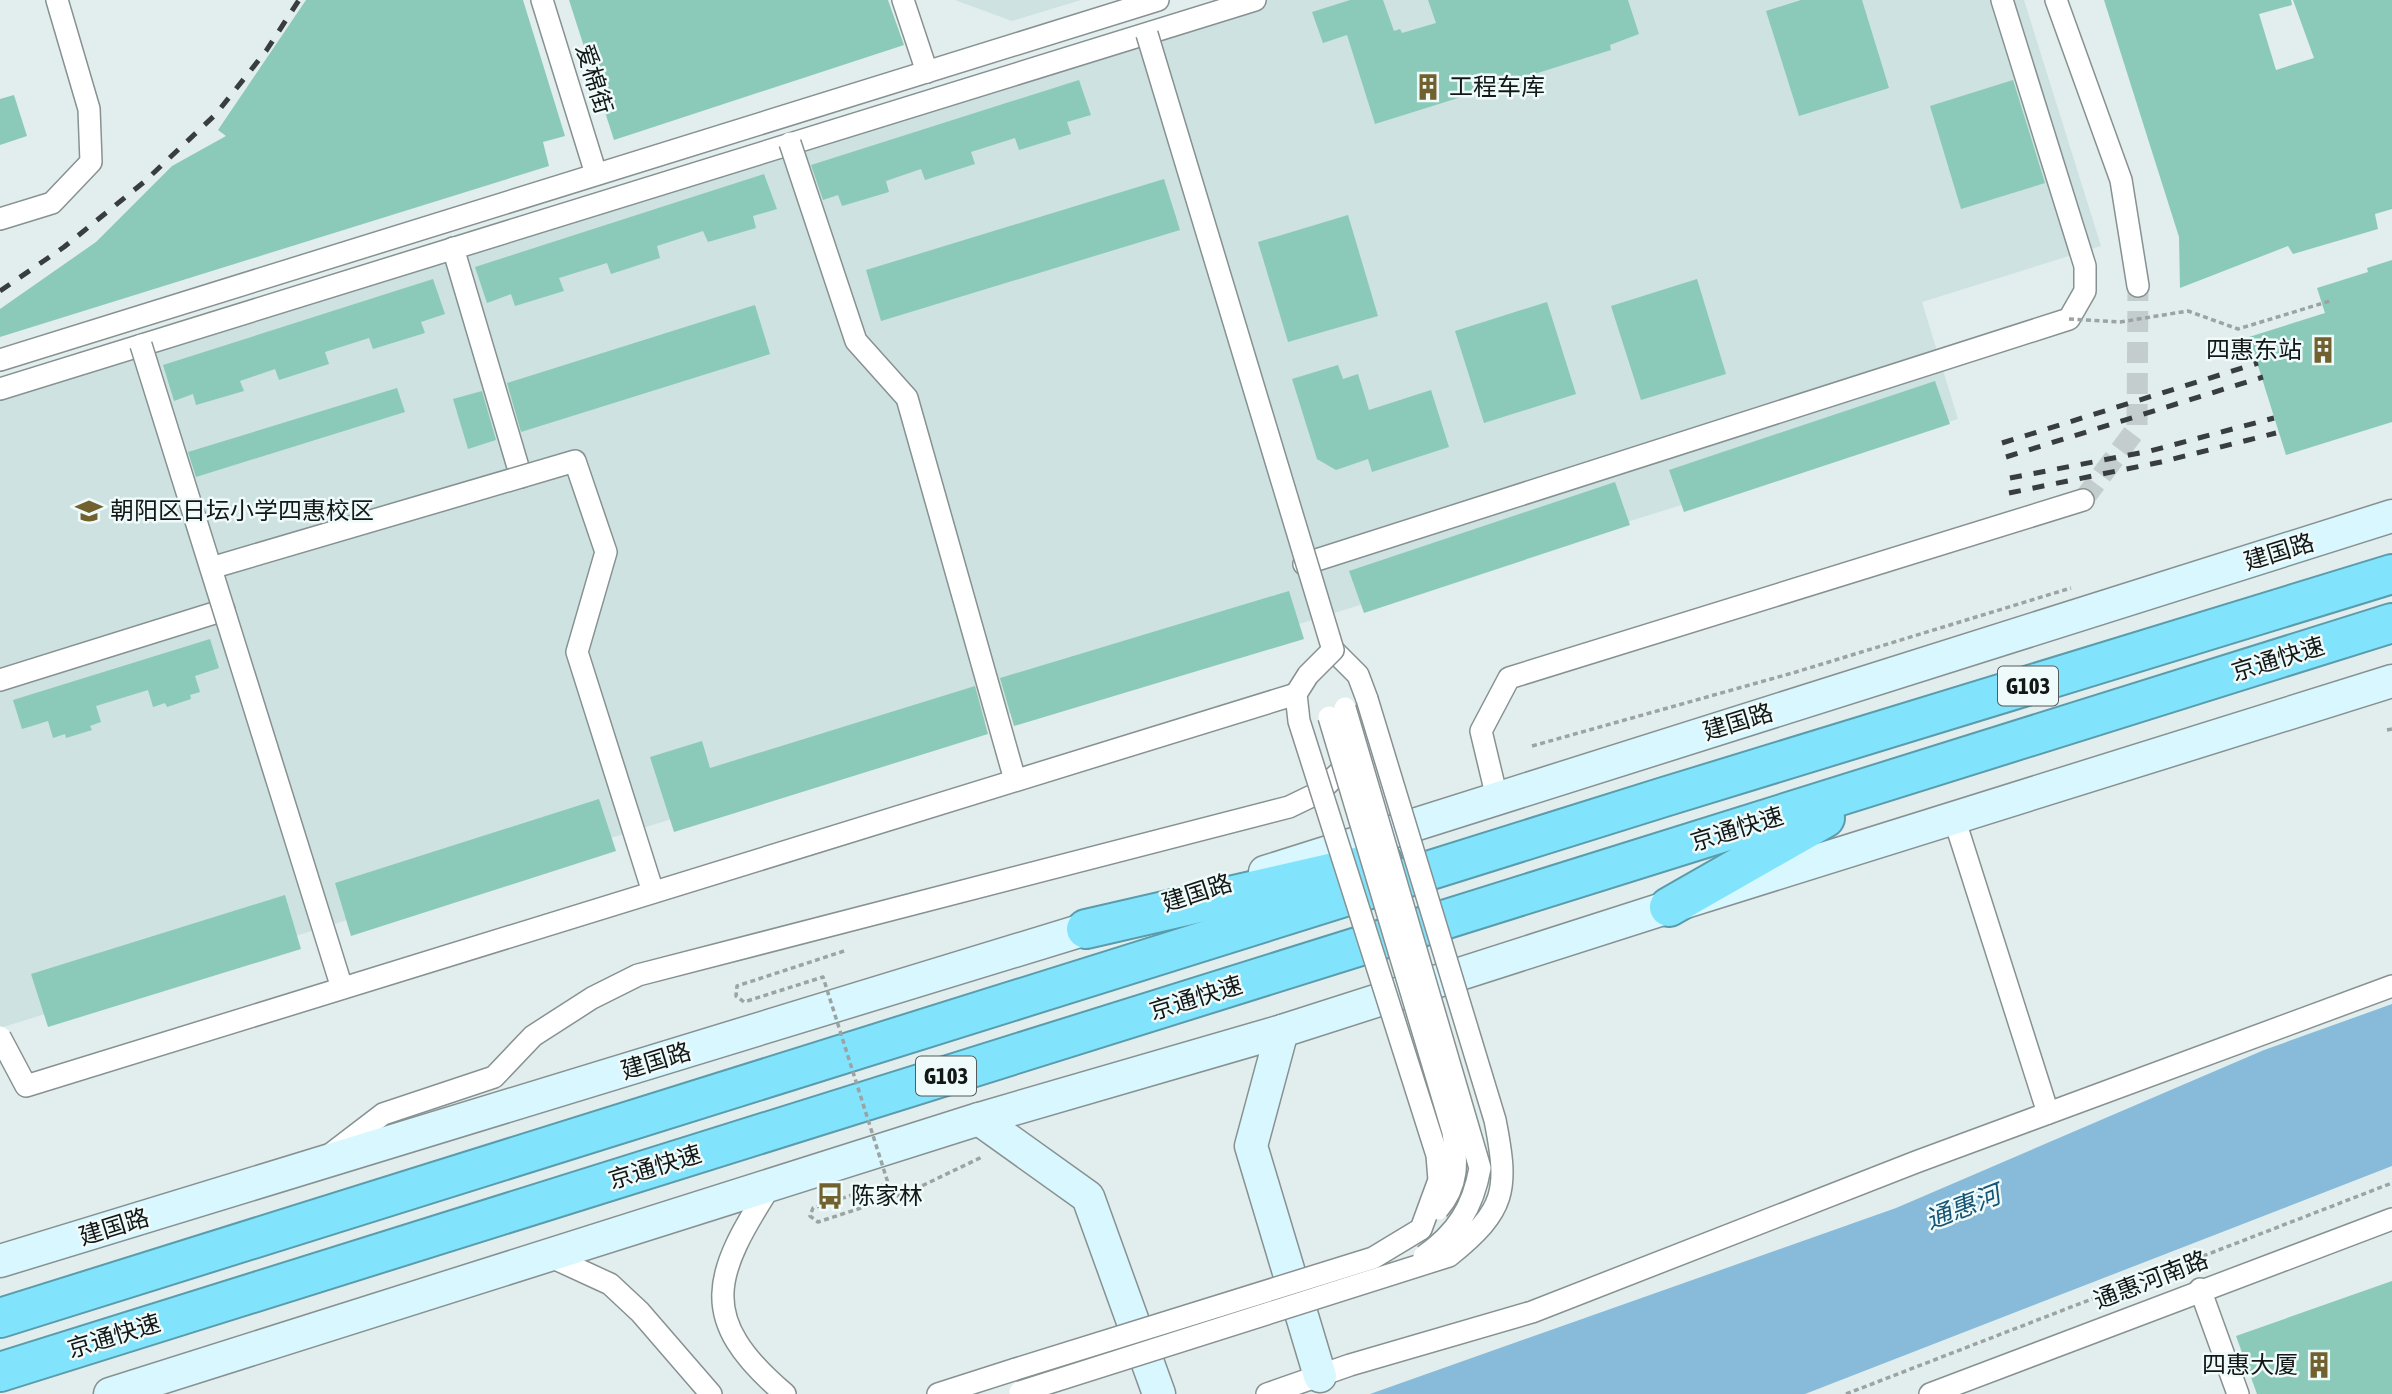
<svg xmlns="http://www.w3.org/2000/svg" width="2392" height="1394" font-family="'Asap Condensed','Noto Sans SC',sans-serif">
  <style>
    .built { fill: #cde2e1 }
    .water { fill: #88bbda }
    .building { fill: #8bcab8 }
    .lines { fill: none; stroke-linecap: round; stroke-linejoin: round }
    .street-tunnel { stroke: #c3cdcd; stroke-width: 21; stroke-dasharray: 21 10; stroke-linecap: butt }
    .street-casing { stroke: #879191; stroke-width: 24 }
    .secondary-casing { stroke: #879191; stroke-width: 35 }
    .highway-casing { stroke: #5a9cac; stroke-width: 42 }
    .path { stroke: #9ba4a3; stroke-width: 3.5; stroke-dasharray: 5 3.5; stroke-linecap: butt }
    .street { stroke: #fff; stroke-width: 21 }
    .secondary { stroke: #d9f7fe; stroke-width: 32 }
    .highway { stroke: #81e4fc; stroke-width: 38 }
    .rail { stroke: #383d3d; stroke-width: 5; stroke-dasharray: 12 12; stroke-linecap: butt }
    .street-bridge-casing { stroke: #879191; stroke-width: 24; stroke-linecap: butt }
    .path-bridge { stroke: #9ba4a3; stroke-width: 3.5; stroke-dasharray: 5 3.5; stroke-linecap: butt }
    .street-bridge { stroke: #fff; stroke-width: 21 }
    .labels { text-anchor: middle; stroke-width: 5; stroke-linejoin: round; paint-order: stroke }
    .shield { fill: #effafa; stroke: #555b5a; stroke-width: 2 }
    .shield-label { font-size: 23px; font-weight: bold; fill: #131716 }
    .street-label { font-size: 24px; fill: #131716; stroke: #effafa }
    .poi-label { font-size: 24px; fill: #131716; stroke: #effafa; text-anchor: start }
    .water-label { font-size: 26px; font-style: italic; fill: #175574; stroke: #effafa }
  </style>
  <rect width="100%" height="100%" fill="#e2eded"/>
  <!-- built -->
  <g class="built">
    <polygon points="955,0 1081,0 1012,21"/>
    <polygon points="1265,0 2024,0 2101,246 1922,302 1958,419 0,1028 0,394"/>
  </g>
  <!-- water -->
  <polygon class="water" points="2392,1004 2392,1166 1805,1394 1370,1394 1896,1208 2264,1050"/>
  <!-- building -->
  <g class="building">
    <polygon points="306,0 523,0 565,136 543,142 549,166 0,337 0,309 96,242 172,166 226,136 218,130"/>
    <polygon points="569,0 888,0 904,45 614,140"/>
    <polygon points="1350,0 1383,0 1394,31 1400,29 1402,33 1436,23 1428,0 1628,0 1639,34 1610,45 1611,50 1375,124 1347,35 1323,43 1312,12"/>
    <polygon points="1801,0 1862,0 1889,88 1799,116 1766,11"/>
    <polygon points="2104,0 2291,0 2292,5 2259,14 2276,70 2314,58 2293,0 2392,0 2392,209 2375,214 2378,229 2293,254 2288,246 2180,288 2179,237"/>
    <polygon points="1079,80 1091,115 1067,122 1071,134 1019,150 1015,138 971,152 975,164 925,180 921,169 886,181 889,192 842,206 838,195 823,200 811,165"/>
    <polygon points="2013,80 2045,183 1961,209 1930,106"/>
    <polygon points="14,95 27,136 0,145 0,99"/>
    <polygon points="764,174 777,209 753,216 756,228 708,242 703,231 657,246 660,258 611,274 607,263 559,278 564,291 515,306 511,294 487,303 475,267"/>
    <polygon points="1164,179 1180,230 881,321 866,270"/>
    <polygon points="1348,215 1378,316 1288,342 1258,242"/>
    <polygon points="2392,260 2392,422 2286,455 2249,337 2325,313 2317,288 2368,272 2367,268"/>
    <polygon points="433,279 445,314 421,322 425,333 373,349 369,338 325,352 329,364 279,380 275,369 240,381 244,391 196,405 193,394 174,401 163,365"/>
    <polygon points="1697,279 1726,374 1641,400 1611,306"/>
    <polygon points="1547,302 1576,394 1484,423 1455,331"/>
    <polygon points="755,305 770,354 521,432 507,383"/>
    <polygon points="1338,365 1343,379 1358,374 1369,410 1431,390 1449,447 1372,472 1368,459 1336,470 1317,459 1292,379"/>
    <polygon points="1935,381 1950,424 1684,512 1669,470"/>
    <polygon points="397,388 405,412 196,477 188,452"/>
    <polygon points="482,391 496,440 468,449 453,399"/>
    <polygon points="1615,482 1630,525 1364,613 1349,571"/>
    <polygon points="1289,591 1304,639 1014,726 1000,678"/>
    <polygon points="210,639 219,668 195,676 200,692 190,695 191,699 167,707 165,703 153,707 148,690 96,706 101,722 90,726 92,730 66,738 65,734 53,738 48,721 22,729 13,700"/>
    <polygon points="975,686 988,734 674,832 650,757 702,741 710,768"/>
    <polygon points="599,799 616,851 351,936 335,883"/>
    <polygon points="285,895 301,949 48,1027 31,974"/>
    <polygon points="2392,1281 2392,1394 2257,1394 2236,1336"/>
  </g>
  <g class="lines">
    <!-- street-tunnel -->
    <polyline class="street-tunnel" points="2083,500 2137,428 2138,286"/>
    <defs>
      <g id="street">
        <polyline points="542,0 596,174"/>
        <polyline points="903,0 927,72"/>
        <polyline points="2056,0 2121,180 2138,286"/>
        <polyline points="0,219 52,203 91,162 89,109 57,0"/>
        <polyline points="453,248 521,477"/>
        <polyline points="0,360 1158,0"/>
        <polyline points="0,389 1255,0"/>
        <polyline points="1304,564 2069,319 2085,291 2085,266 2002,0"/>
        <polyline points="1333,650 1358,675 1367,699"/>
        <polyline points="0,680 224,610"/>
        <polyline points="1497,798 1481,731 1509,678 2083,500"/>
        <polyline points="1954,818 2048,1113"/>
        <polyline points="332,1153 383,1114 494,1077 533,1036 592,998 638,975 1289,807 1318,793 1345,767"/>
        <path d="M771,1185C714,1274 695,1318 785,1394"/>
        <polyline points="549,1256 610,1284 640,1312 711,1394"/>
        <polyline points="2200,1289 2238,1394"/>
        <polyline points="938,1394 1016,1369"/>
        <polyline points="1267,1394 1350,1365 1532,1312 1916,1162 2392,986"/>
        <polyline points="1930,1394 2392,1219"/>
      </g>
      <g id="secondary">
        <polyline points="1265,872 2392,516"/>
        <polyline points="1282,1031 1251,1146 1320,1376"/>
        <polyline points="979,1119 1088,1197 1159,1394"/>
        <polyline points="0,1261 1109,922"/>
        <polyline points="110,1394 979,1119 1282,1031 1669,907 2392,681"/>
      </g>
      <g id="highway">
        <polyline points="1669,907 1825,818"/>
        <polyline points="1086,929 1382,861"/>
        <polyline points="0,1318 1664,797 2392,574"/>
        <polyline points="0,1372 2392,623"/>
      </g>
    </defs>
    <!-- street casing -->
    <use href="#street" class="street-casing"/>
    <!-- secondary casing -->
    <use href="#secondary" class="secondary-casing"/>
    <!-- highway casing -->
    <use href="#highway" class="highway-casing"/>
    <!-- path -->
    <g class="path">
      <polyline points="2387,730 2392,729"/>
      <polyline points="1532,746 1796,672 2071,588"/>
      <polyline points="907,1193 982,1157"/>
      <polyline points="1846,1394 2392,1183"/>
    </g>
    <!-- street -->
    <use href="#street" class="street"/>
    <!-- secondary -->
    <use href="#secondary" class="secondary"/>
    <!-- highway -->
    <use href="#highway" class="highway"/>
    <!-- rail -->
    <g class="rail">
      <polyline points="0,291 64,247 144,182 216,114 266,51 299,0"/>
      <polyline points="2002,443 2258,363"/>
      <polyline points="2006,457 2263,377"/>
      <polyline points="2010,478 2150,451 2274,418"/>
      <polyline points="2009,493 2161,462 2276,433"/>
    </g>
    <defs>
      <g id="street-bridge">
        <polyline points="790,143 856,341 907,398 1015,780"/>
        <polyline points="141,345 342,988"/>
        <polyline points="211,568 575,461 606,552 577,652 653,892"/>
        <path d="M1345,708L1480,1168C1473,1207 1457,1233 1424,1256"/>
        <path d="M1329,717L1453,1132C1457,1161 1459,1185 1438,1209"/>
        <polyline points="0,1037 26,1086 1296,694"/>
        <polyline points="1016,1369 1373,1258 1421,1229 1439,1180 1437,1155 1299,721 1296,694 1308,675 1333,650 1147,34"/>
        <path d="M1020,1392L1449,1256C1506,1210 1509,1191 1495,1120L1367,699"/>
      </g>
    </defs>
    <!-- street-bridge casing -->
    <use href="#street-bridge" class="street-bridge-casing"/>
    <!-- path-bridge -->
    <g class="path-bridge">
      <polyline points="2069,319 2120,322 2188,311 2238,329 2330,301"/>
      <polyline points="844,951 737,986 736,996 744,1002 823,977 888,1183 813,1208 810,1216 818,1222 907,1193"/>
    </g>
    <!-- street-bridge -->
    <use href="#street-bridge" class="street-bridge"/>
  </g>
  <!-- icons -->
  <defs>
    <symbol id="building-bare" viewBox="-9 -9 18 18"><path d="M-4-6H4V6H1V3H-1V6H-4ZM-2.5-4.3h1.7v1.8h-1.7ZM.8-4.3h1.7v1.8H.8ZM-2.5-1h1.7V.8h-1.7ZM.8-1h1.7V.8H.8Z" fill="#70612e" stroke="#effafa" stroke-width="2.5" paint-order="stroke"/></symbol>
    <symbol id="school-bare" viewBox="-9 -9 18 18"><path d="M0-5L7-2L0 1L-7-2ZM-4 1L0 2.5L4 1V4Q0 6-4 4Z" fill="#70612e" stroke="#effafa" stroke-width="2.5" paint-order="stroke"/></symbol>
    <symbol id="bus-bare" viewBox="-9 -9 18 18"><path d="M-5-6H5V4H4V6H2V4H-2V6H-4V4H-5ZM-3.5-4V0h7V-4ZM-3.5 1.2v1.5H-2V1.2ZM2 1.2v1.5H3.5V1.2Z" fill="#70612e" stroke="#effafa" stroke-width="2.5" paint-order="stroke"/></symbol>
  </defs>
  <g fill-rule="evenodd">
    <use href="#building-bare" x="1409" y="68" width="38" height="38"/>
    <use href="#building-bare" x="2304" y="331" width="38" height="38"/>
    <use href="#school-bare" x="70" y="492" width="38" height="38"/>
    <use href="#bus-bare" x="811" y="1177" width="38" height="38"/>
    <use href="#building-bare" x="2300" y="1346" width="38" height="38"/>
  </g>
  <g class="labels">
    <!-- shield labels -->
    <g class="shield">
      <rect x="1998" y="666.5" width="60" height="39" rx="5"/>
      <rect x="916" y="1056.5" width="60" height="39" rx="5"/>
    </g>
    <g class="shield-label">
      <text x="2028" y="694">G103</text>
      <text x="946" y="1084">G103</text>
    </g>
    <!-- street labels -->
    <g class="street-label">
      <text transform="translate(594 79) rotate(73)" y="8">爱棉街</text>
      <text transform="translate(2279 552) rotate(-17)" y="8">建国路</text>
      <text transform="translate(2278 659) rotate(-17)" y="8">京通快速</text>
      <text transform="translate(1738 722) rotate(-17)" y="8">建国路</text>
      <text transform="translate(1737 829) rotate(-17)" y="8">京通快速</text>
      <text transform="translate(1197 893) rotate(-18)" y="8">建国路</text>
      <text transform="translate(1196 998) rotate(-17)" y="8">京通快速</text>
      <text transform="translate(656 1061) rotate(-17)" y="8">建国路</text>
      <text transform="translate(655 1167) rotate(-17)" y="8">京通快速</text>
      <text transform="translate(114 1227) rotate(-17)" y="8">建国路</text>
      <text transform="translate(2151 1280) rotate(-21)" y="8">通惠河南路</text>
      <text transform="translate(114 1336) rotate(-17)" y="8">京通快速</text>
    </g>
    <!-- poi labels -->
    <g class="poi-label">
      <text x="1449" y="95">工程车库</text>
      <text x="2302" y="358" text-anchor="end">四惠东站</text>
      <text x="110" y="519">朝阳区日坛小学四惠校区</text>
      <text x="851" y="1204">陈家林</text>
      <text x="2298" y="1373" text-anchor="end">四惠大厦</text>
    </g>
    <!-- water labels -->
    <g class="water-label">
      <text transform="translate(1963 1207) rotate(-21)" y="9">通惠河</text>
    </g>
  </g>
</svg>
